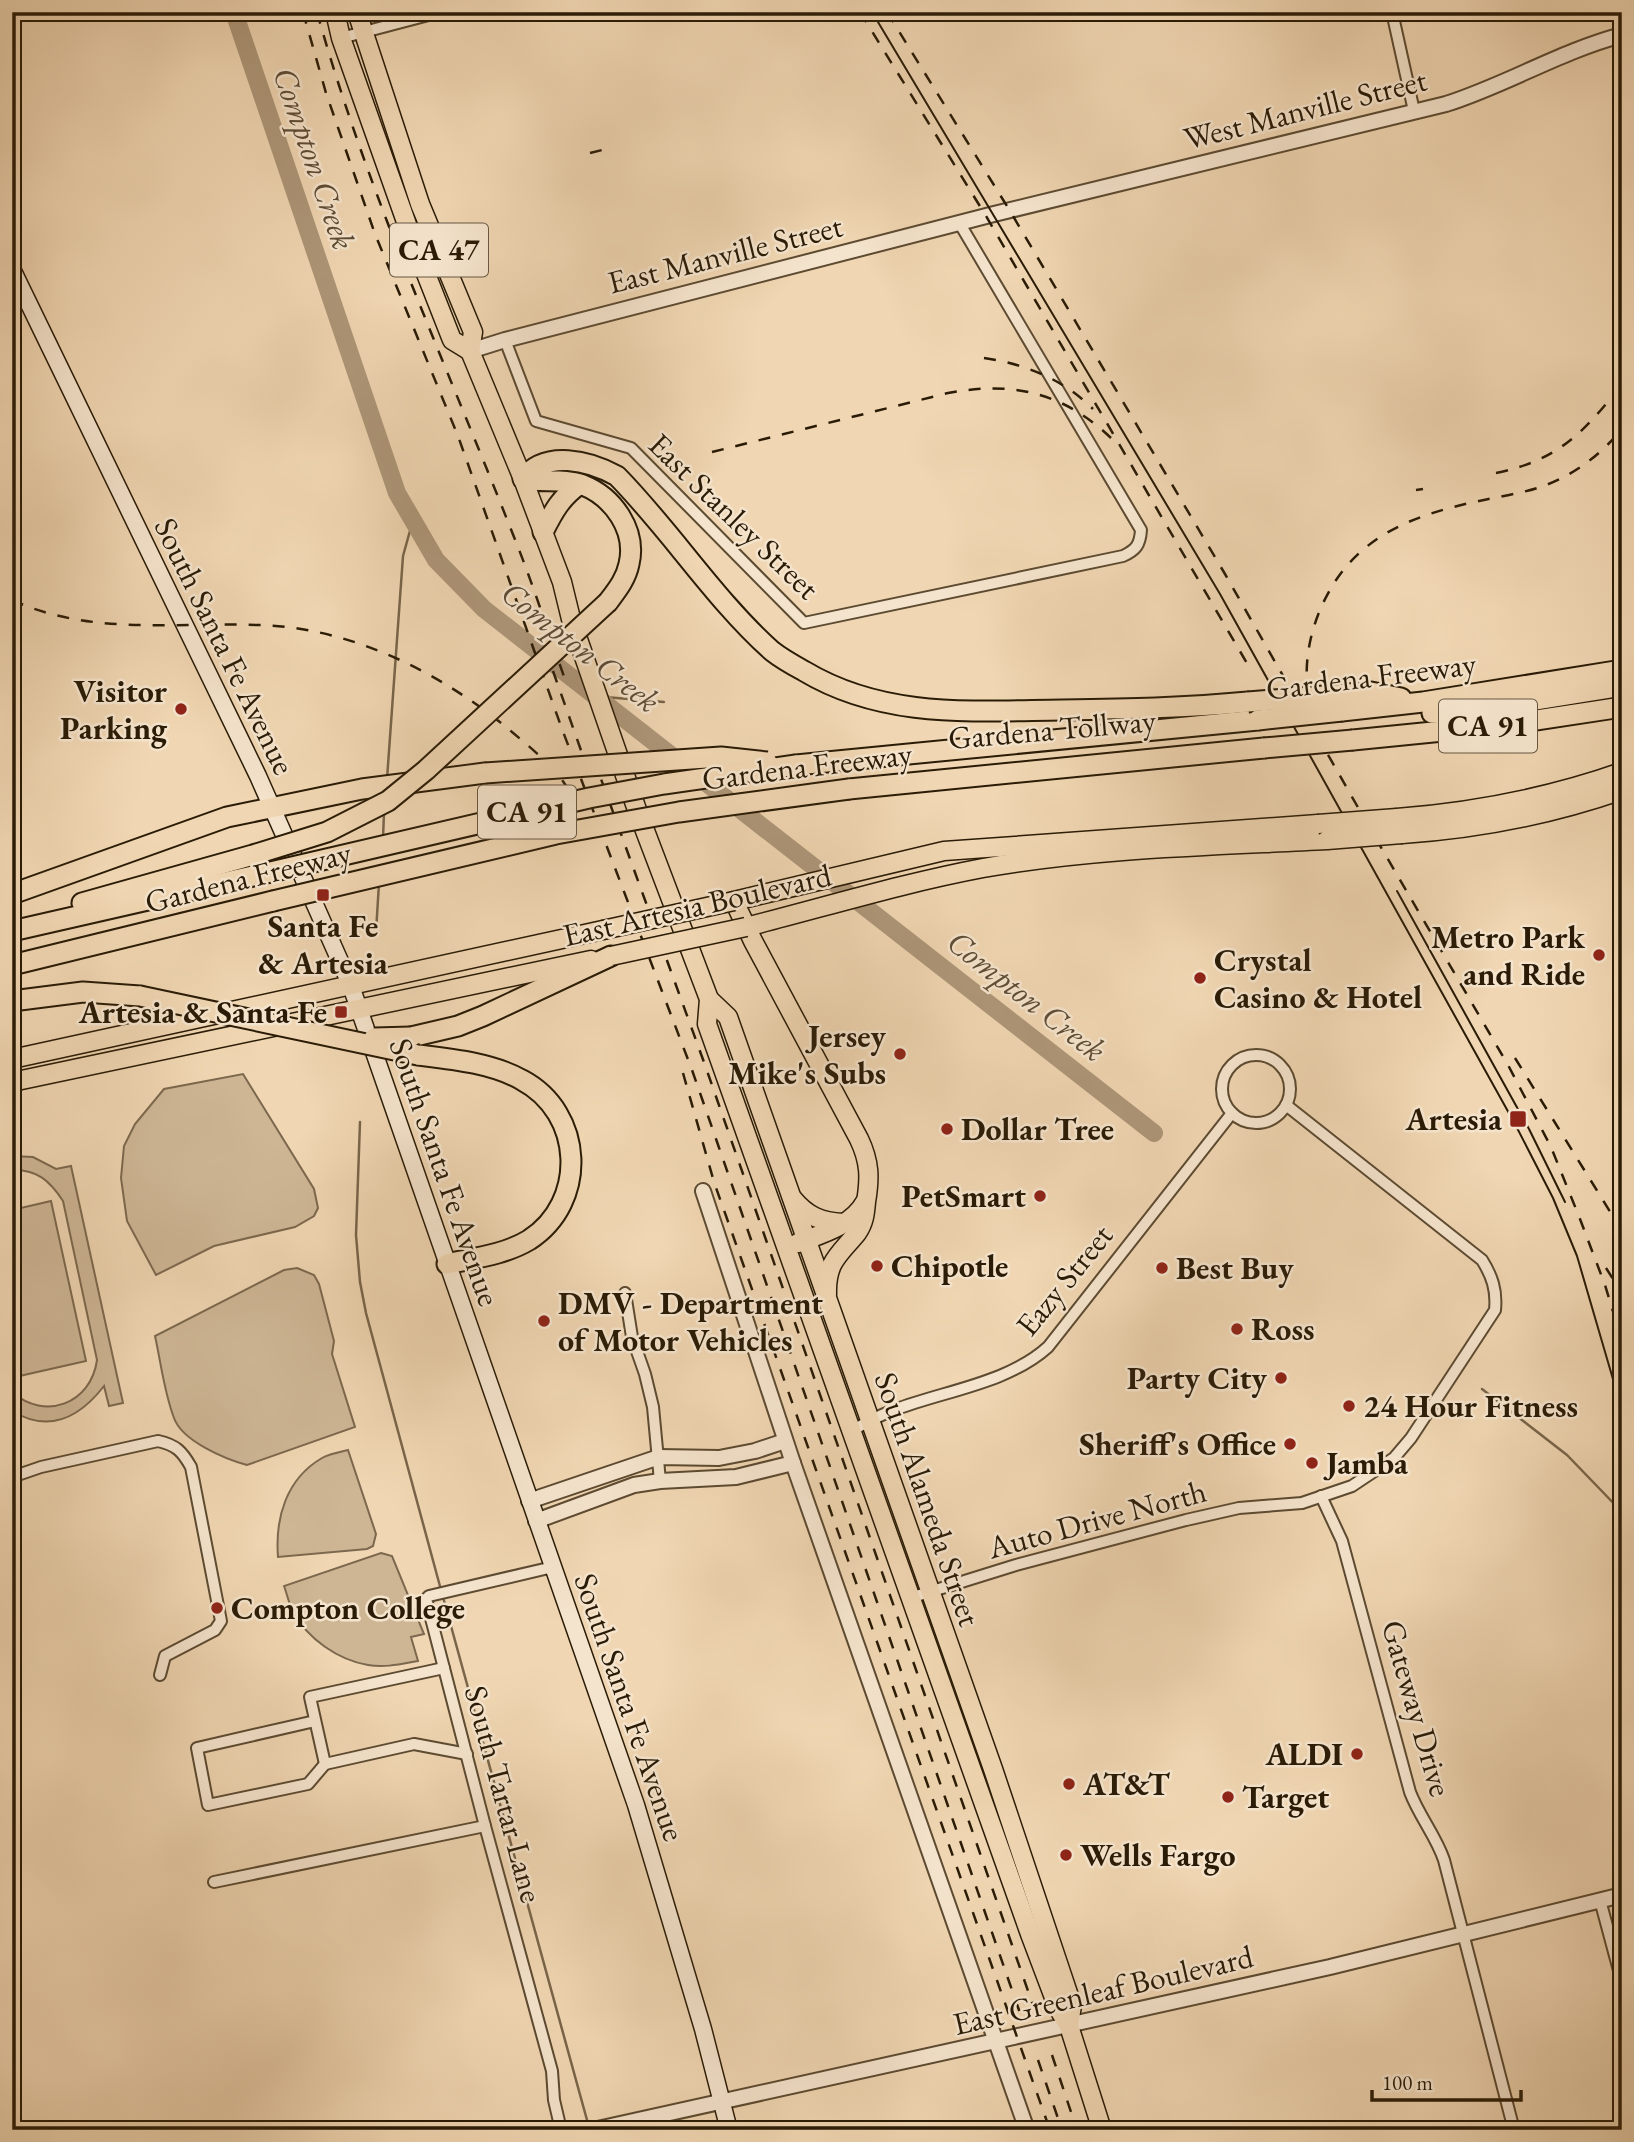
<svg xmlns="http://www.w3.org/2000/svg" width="1634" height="2142" font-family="'EB Garamond',serif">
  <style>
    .green { fill: #ceb695; stroke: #7c684e; stroke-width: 2 }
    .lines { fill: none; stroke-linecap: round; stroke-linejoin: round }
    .stream { stroke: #79654a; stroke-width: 2.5 }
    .river { stroke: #ad9678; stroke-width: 18 }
    .minor-casing { stroke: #5c4a31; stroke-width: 14 }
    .tertiary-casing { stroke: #5c4a31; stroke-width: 18 }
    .secondary-casing { stroke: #2a1b06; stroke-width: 19 }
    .primary-casing { stroke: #2a1b06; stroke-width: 21 }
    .motorway-casing { stroke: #2a1b06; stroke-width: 23 }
    .minor { stroke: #f5e4cd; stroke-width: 10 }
    .tertiary { stroke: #f5e4cd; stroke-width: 14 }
    .secondary { stroke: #f5e4cd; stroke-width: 16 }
    .primary { stroke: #f0d6b2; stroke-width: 18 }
    .motorway { stroke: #f0d6b2; stroke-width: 19 }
    .tram { stroke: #2a1b06; stroke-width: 2 }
    .rail { stroke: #2a1b06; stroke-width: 2.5; stroke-dasharray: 12 12; stroke-linecap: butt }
    .primary-bridge-casing { stroke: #2a1b06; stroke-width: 21; stroke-linecap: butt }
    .motorway-bridge-casing { stroke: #2a1b06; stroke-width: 23; stroke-linecap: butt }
    .primary-bridge { stroke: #f0d6b2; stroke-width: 18 }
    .motorway-bridge { stroke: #f0d6b2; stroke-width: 19 }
    .poi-dot { fill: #8f2418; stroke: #f5e4cd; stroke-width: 2.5 }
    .labels { text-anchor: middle; stroke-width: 5; stroke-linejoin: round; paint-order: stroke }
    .shield { fill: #f5e4cd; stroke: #675742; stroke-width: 2 }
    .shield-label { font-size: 30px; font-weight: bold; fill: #2a1b06 }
    .street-label { font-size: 32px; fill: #2a1b06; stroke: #f5e4cd }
    .poi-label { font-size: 32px; font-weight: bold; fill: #2a1b06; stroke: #f5e4cd; text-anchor: start }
    .water-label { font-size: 33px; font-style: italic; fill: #5e4c34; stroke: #f5e4cd }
  </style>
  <rect width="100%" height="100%" fill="#f0d6b2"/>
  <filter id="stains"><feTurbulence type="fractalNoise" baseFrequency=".00286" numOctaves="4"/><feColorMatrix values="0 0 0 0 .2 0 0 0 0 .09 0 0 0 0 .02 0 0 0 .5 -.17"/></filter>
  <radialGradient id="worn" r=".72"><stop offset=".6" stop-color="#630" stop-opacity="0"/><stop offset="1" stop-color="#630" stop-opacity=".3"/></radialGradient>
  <!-- green -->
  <g class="green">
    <polygon points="243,1074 314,1189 318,1208 314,1216 295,1227 214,1246 156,1275 127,1221 121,1178 124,1146 135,1124 164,1089"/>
    <path d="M12,1156L33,1157L56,1169L71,1166L123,1403L109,1406L104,1386C80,1417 50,1434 12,1411V1392C45,1421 91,1404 97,1360L63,1201C50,1181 37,1169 12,1170Z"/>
    <polygon points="51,1201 86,1361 15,1377 12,1365 12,1210"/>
    <path d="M297,1268L314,1275L319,1284L334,1341L332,1354L355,1427L247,1465C225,1459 182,1441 174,1418C164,1392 161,1363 155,1336L284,1270Z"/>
    <path d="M348,1450L376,1534L373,1546L367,1549L278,1557C275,1518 286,1479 322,1458C329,1454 339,1452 348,1450Z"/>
    <path d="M381,1553L392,1556L424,1634L411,1637L418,1661C401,1664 385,1668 368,1665C338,1660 308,1639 293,1612C289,1604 287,1594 284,1586Z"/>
  </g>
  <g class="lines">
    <!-- stream -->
    <g class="stream">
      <polyline points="605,697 664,702"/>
      <polyline points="387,779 403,556 413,520"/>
      <polyline points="383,838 384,813"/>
      <polyline points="376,932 379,883"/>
      <polyline points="360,1122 356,1235 360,1282 366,1313 441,1590"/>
      <polyline points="1482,1389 1567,1455 1622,1512"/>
      <polyline points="443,1597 587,2120"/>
    </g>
    <!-- river -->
    <polyline class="river" points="234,12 397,493 436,560 484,609 1154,1133"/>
    <defs>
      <g id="minor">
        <polyline points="1392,12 1414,111"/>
        <polyline points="341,38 440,12"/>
        <path d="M505,340L536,421L631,448L804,623L1123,556C1136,550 1140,545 1141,530L960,224"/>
        <circle cx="1256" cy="1089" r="34"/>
        <polyline points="625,1293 632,1337 645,1374 653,1407 660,1481"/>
        <path d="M851,1432C907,1392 996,1394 1048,1347L1232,1113"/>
        <path d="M12,1477L41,1467L158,1441C176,1445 182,1451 191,1467L221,1621L215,1630L165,1656L160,1675"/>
        <path d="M1321,1496L1342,1541L1410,1792C1419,1816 1436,1836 1444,1860L1514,2130"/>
        <polyline points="553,1567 429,1596 426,1599 485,1826 552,2071 554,2100 561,2130"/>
        <path d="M910,1598L1016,1565L1186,1520L1239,1508L1302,1503L1352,1486L1394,1458L1411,1438L1495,1310C1497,1290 1492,1276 1482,1260L1286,1105"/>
        <polyline points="444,1668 310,1697 325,1764 414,1744 467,1754"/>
        <polyline points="315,1721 197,1748 208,1805 308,1784 325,1764"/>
        <polyline points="214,1882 485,1826"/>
        <polyline points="1600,1900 1622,1982"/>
      </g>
      <g id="tertiary">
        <path d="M470,351L505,340L994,214L1446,104C1506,85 1561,51 1622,35"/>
        <polyline points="703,1191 793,1463 1027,2130"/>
        <polyline points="529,1501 659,1457 719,1458 755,1451 785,1441"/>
        <polyline points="536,1521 634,1485 660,1481 736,1477 793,1463"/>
        <polyline points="593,2130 1330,1967 1622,1895"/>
      </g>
      <polyline id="secondary" points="12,269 258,776 351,986 636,1805 703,2029 729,2130"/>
      <g id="primary">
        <polyline points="335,12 341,38 410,233 452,340 470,351"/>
        <polyline points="357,12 420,204 473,332 470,351 523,479 562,582 571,619 636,807 709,999 707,1024 1030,1934 1058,2008 1069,2026 1102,2130"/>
        <path d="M1397,818C1474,812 1548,798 1622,772"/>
        <path d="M1402,834C1478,829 1550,815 1622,790"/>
        <path d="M746,927C825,907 903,883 983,868C1096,848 1213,846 1327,840"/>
        <polyline points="709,999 728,1017 993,1769 1072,2005 1069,2026"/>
        <polyline points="12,1059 603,930"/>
        <polyline points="12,1082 591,960"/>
        <path d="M793,1199C807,1216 821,1222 843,1223"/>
        <path d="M798,1243C821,1234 852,1226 865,1202"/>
        <path d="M827,1294C826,1262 839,1255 857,1233C864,1223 865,1214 866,1202C870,1178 870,1162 859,1139L753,941L734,901L944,851L1318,824"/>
      </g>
      <g id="motorway">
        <path d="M543,532C553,512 561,497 580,484"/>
        <path d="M608,602C617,590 626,579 629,564C637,530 613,497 583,485C564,478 542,483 523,479C545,449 590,461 617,476C672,532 714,599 772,651C782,659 793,665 804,671C884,719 973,711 1062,710C1125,709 1186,708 1248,702"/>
        <polyline points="1336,695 1371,692 1401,698"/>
        <polyline points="1342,711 1423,702 1622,670"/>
        <polyline points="1432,713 1499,706 1622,686"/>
        <polyline points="1353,740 1503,725 1622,707"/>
        <polyline points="796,765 1258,720"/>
        <polyline points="849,789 1264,748"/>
        <polyline points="12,894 227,817 362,789 485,773"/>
        <polyline points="82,903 253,855"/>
        <polyline points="12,931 262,874"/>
        <polyline points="12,965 273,901"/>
        <polyline points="12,1001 83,992 140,996"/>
        <polyline points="411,1037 458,1026 483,1016 611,956"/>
        <path d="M418,1055C451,1059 492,1063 522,1080C584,1113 588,1202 529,1240C504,1255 474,1258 447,1264"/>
      </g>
    </defs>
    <!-- minor casing -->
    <use href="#minor" class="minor-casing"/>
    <!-- tertiary casing -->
    <use href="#tertiary" class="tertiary-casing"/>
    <!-- secondary casing -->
    <use href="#secondary" class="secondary-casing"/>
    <!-- primary casing -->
    <use href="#primary" class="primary-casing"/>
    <!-- motorway casing -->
    <use href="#motorway" class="motorway-casing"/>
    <!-- minor -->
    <use href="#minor" class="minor"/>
    <!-- tertiary -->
    <use href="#tertiary" class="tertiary"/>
    <!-- secondary -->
    <use href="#secondary" class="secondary"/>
    <!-- primary -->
    <use href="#primary" class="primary"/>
    <!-- motorway -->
    <use href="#motorway" class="motorway"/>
    <!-- tram -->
    <g class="tram">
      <polyline points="872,12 1220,594 1515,1124 1553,1198 1577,1256 1622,1410"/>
      <polyline points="1397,891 1529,1129 1565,1202"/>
    </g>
    <!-- rail -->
    <g class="rail">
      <polyline points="303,12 326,93 375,234 458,436 562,729 692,1070 1020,2013"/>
      <path d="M317,12C367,192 444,359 512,532C532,581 548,632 566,682"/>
      <polyline points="860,12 986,216 1248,665"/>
      <polyline points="887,12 1010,211 1225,574 1368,825 1508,1065 1551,1147 1580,1219 1605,1285 1622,1341"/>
      <polyline points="590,153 602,150"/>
      <path d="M984,358C1025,364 1063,379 1093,409"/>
      <path d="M712,452L948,393C1012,381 1063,392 1111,438"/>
      <path d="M1496,473C1555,461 1582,435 1618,389"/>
      <polyline points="1416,490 1423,489"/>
      <path d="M12,600C91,636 174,622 258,625C351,627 442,673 512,732C530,747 548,762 562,780C575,798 584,820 594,841"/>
      <polyline points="553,671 589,773"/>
      <path d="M1312,719C1303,681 1305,646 1320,610C1350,539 1408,516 1479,501C1501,496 1525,493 1546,485C1577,473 1601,454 1622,429"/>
      <polyline points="593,757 705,1065 1034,2008"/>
      <polyline points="1515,1058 1622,1231"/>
      <polyline points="683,1073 714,1182 1050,2130"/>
      <polyline points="1606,1268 1622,1293"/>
      <polyline points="1052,2055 1077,2130"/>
      <polyline points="1038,2060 1062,2130"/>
    </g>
    <defs>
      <g id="primary-bridge">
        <polyline points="1318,824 1397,818"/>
        <polyline points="1327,840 1402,834"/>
        <polyline points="603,930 734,901"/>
        <polyline points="611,956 746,927"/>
      </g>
      <g id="motorway-bridge">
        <polyline points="1248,702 1336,695"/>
        <polyline points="1258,720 1342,711"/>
        <polyline points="1264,748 1353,740"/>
        <polyline points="485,773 721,757 767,762"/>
        <polyline points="253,855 327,832 388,801 426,770 608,602"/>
        <polyline points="262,874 589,798 664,784 796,765"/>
        <polyline points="273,901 556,834 679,812 849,789"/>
        <polyline points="140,996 418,1055"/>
        <polyline points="374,1038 411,1037"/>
      </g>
    </defs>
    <!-- primary-bridge casing -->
    <use href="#primary-bridge" class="primary-bridge-casing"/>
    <!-- motorway-bridge casing -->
    <use href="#motorway-bridge" class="motorway-bridge-casing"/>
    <!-- primary-bridge -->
    <use href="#primary-bridge" class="primary-bridge"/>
    <!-- motorway-bridge -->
    <use href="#motorway-bridge" class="motorway-bridge"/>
  </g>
  <!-- markers -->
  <g class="poi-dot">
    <circle cx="181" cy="709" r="7"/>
    <rect x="316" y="888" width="14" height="14" rx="3.5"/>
    <circle cx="1599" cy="955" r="7"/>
    <circle cx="1200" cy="978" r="7"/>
    <rect x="334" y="1005" width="14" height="14" rx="3.5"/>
    <circle cx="900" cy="1054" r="7"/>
    <rect x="1509" y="1110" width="18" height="18" rx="3.5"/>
    <circle cx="947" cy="1129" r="7"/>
    <circle cx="1040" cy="1196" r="7"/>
    <circle cx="877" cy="1266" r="7"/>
    <circle cx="1162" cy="1268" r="7"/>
    <circle cx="544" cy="1321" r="7"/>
    <circle cx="1237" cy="1329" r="7"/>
    <circle cx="1281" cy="1378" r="7"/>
    <circle cx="1349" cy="1406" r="7"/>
    <circle cx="1290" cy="1444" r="7"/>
    <circle cx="1312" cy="1463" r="7"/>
    <circle cx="217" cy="1608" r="7"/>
    <circle cx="1357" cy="1754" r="7"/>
    <circle cx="1069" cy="1784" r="7"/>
    <circle cx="1228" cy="1797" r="7"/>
    <circle cx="1066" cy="1855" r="7"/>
  </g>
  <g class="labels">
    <!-- shield labels -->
    <g class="shield">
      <rect x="390" y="223.5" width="98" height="53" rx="5"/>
      <rect x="1439" y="699.5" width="98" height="53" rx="5"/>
      <rect x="478" y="785.5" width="98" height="53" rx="5"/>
    </g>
    <g class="shield-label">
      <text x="439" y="260">CA 47</text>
      <text x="1488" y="736">CA 91</text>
      <text x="527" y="822">CA 91</text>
    </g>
    <!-- street labels -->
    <g class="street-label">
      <text transform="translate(1305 109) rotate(-14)" y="11">West Manville Street</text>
      <text transform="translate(725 254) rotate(-14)" y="11">East Manville Street</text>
      <text transform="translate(734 516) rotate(44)" y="11">East Stanley Street</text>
      <text transform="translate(225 646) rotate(64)" y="11">South Santa Fe Avenue</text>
      <text transform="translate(1371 676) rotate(-7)" y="11">Gardena Freeway</text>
      <text transform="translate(1052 729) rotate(-5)" y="11">Gardena Tollway</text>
      <text transform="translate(807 766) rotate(-7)" y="11">Gardena Freeway</text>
      <text transform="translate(248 877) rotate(-14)" y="11">Gardena Freeway</text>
      <text transform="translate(697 905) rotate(-13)" y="11">East Artesia Boulevard</text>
      <text transform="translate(445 1172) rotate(71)" y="11">South Santa Fe Avenue</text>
      <text transform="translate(1064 1280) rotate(-51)" y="11">Eazy Street</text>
      <text transform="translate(928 1499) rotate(71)" y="11">South Alameda Street</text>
      <text transform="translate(1097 1519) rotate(-15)" y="11">Auto Drive North</text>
      <text transform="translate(630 1707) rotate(71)" y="11">South Santa Fe Avenue</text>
      <text transform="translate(1417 1708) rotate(74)" y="11">Gateway Drive</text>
      <text transform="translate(504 1794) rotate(75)" y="11">South Tartar Lane</text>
      <text transform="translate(1103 1990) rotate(-13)" y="11">East Greenleaf Boulevard</text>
    </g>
    <!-- poi labels -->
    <g class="poi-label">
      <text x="167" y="702" text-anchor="end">Visitor<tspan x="167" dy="37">Parking</tspan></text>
      <text x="323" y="937" text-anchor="middle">Santa Fe<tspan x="323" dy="37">&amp; Artesia</tspan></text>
      <text x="1585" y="948" text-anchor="end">Metro Park<tspan x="1585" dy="37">and Ride</tspan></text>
      <text x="1214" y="971">Crystal<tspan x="1214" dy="37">Casino &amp; Hotel</tspan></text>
      <text x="327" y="1023" text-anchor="end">Artesia &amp; Santa Fe</text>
      <text x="886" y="1047" text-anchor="end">Jersey<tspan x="886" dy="37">Mike's Subs</tspan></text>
      <text x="1502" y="1130" text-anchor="end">Artesia</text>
      <text x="961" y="1140">Dollar Tree</text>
      <text x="1026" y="1207" text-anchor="end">PetSmart</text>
      <text x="891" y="1277">Chipotle</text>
      <text x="1176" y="1279">Best Buy</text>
      <text x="558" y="1314">DMV - Department<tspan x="558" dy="37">of Motor Vehicles</tspan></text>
      <text x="1251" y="1340">Ross</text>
      <text x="1267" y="1389" text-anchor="end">Party City</text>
      <text x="1363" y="1417">24 Hour Fitness</text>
      <text x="1276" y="1455" text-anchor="end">Sheriff's Office</text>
      <text x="1326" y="1474">Jamba</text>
      <text x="231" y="1619">Compton College</text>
      <text x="1343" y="1765" text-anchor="end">ALDI</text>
      <text x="1083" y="1795">AT&amp;T</text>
      <text x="1242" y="1808">Target</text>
      <text x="1080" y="1866">Wells Fargo</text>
    </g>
    <!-- water labels -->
    <g class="water-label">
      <text transform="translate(315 158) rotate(71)" y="12">Compton Creek</text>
      <text transform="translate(581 646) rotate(38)" y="12">Compton Creek</text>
      <text transform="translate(1027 995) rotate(38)" y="12">Compton Creek</text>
    </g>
  </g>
  <!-- margin -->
  <rect width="1634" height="2142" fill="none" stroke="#f0d6b2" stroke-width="42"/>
  <rect x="14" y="14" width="1606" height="2114" fill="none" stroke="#2a1b06" stroke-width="3.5"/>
  <rect x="21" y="21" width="1592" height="2100" fill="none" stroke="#2a1b06" stroke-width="2"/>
  <!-- scale -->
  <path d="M1372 2090v10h149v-10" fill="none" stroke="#2a1b06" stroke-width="3.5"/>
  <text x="1382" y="2090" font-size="21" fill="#2a1b06" stroke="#f5e4cd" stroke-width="5" paint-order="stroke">100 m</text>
  <rect width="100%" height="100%" filter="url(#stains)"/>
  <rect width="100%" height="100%" fill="url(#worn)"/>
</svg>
